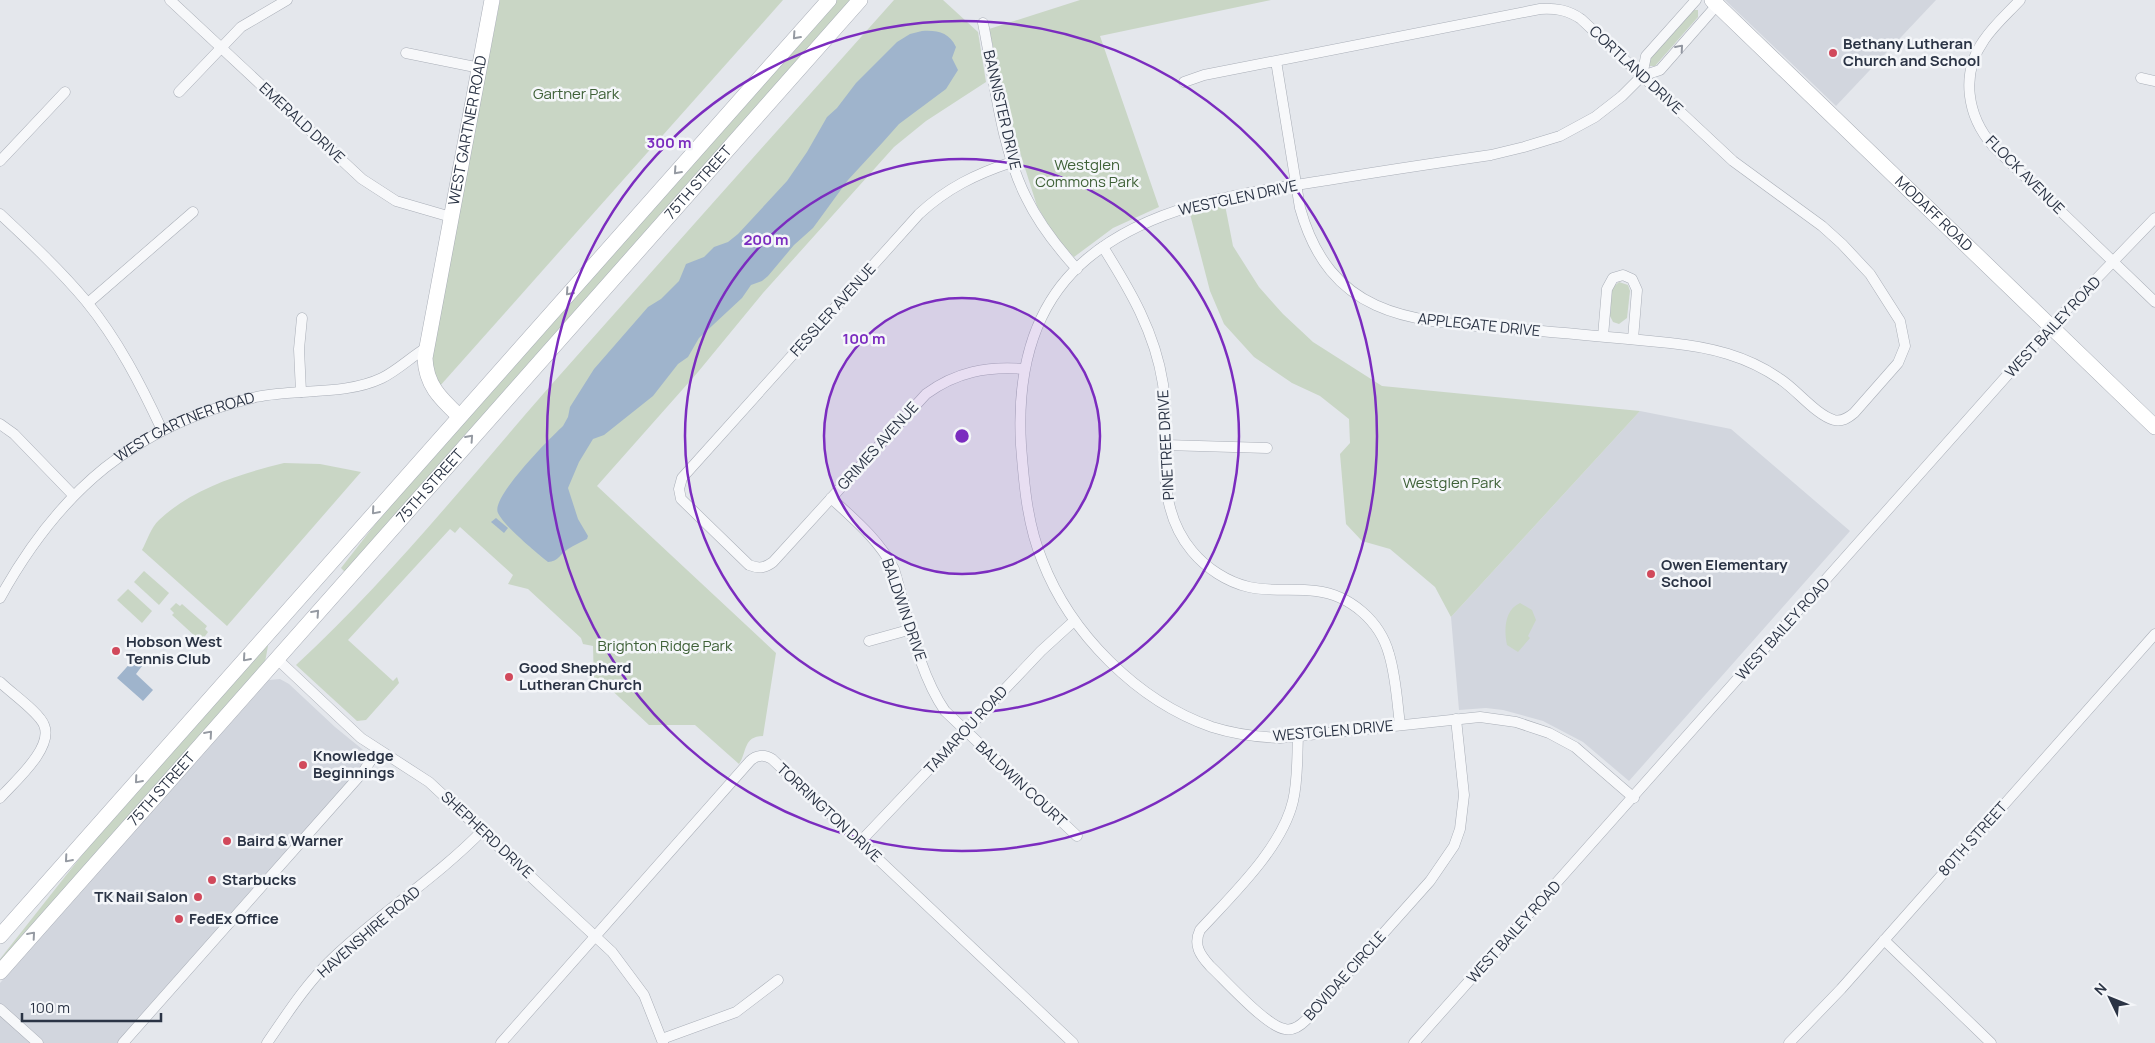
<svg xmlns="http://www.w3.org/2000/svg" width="2155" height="1043" font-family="Manrope,sans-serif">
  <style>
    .built { fill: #d2d6de }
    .green { fill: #c9d6c5 }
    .water { fill: #9fb4cc }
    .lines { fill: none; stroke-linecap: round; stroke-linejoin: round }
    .street-casing { stroke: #a9aeb7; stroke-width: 11 }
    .secondary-casing { stroke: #a9aeb7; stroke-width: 16 }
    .street { stroke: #f7f8fa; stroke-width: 10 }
    .secondary { stroke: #fff; stroke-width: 15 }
    .oneway { stroke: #959aa2 }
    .oneway2 { stroke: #9196a0 }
    .ring { fill: none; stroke: #7b2cbf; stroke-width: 2.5 }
    .poi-dot { fill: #d1495b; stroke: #f4f6f9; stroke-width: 2 }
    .labels { text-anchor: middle; stroke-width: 5; stroke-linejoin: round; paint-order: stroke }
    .poi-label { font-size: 15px; font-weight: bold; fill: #2b3445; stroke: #f4f6f9; text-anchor: start }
    .street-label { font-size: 15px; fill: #2b3445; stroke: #f4f6f9 }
    .park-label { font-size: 15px; fill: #3f6138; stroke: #f4f6f9 }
    .centre { fill: #7b2cbf; stroke: #f4f6f9; stroke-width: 2.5 }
    .ring-label { font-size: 15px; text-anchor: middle; font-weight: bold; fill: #7b2cbf; stroke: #f4f6f9; stroke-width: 5; stroke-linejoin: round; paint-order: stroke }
  </style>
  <rect width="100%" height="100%" fill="#e4e7ec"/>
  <!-- built -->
  <g class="built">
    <polygon points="1725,0 1936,0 1836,106"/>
    <polygon points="1640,411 1731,429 1850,531 1629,781 1583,742 1543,721 1503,710 1486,708 1459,710 1451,617"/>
    <polygon points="280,679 289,684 335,727 373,758 122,1043 0,1043 0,983 269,680"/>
  </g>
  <!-- green -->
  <g class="green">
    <polygon points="500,0 783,0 439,387 430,361"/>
    <polygon points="836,0 852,0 345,572 341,568 412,477"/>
    <path d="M894,0H943L978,32L986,82L926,121L894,147L763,293L698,372L597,486L776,653L763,736C743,736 747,753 739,764L695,725H649L605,684L600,690L594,684L593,646L583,644L581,638L528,589L508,584L513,575L460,527L455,533L450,529L348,640L393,681L397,677L399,683L366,720L357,721L296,665C386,582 463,486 544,393C660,262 777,131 894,0Z"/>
    <polygon points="1080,0 1271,0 1100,36 1159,207 1113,228 1074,257 1055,236 1037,206 1018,146 1000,78 989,29"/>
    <polygon points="1692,10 1698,10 1698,17 1655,66 1649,66 1648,60"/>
    <polygon points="1225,205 1233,246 1259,287 1283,314 1313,342 1382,386 1640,411 1451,617 1435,587 1390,549 1362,541 1346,524 1340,454 1350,443 1349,419 1320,396 1292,383 1254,357 1224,324 1210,291 1190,214"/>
    <polygon points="1619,282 1628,285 1630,291 1627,318 1619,324 1613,322 1610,316 1612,288"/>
    <path d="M284,463L320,464L361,472L227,626L142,550C147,541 151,527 159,520C193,488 240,474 284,463Z"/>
    <polygon points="144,571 169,593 159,605 134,582"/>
    <polygon points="128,589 152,611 142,623 117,600"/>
    <polygon points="176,603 180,606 182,604 207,626 205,629 208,632 203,639 199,635 196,637 172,615 174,613 170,609"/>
    <path d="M1520,603L1532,610L1536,620L1528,636L1530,638L1518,652L1507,645C1504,631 1504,610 1520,603Z"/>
    <polygon points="266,643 268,646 265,662 0,964 0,959 105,826"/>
  </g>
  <!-- water -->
  <g class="water">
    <path d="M922,31C937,30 949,32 956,47L952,58L958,70L946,89L899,124L883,142L848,180L813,228L794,245L768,276L762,281L751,285L742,298L699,338L688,357L678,364L653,396L604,435L593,439L579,462L568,488L578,519L588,536L587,539C581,542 574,545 568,549C561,553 558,562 548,562C536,552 504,526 498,513C490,498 551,437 563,426L568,417L570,407L594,369L648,307L661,299L679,281L686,264L704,257L714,247L728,242L738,234L787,181L807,152L827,117L837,108L856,83L897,42L910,34Z"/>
    <polygon points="496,518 508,528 504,533 491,522"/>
    <polygon points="134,659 142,666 136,674 153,690 143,701 117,678"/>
  </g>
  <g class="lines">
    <defs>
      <g id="street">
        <polyline points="170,0 362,179 396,201 451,217"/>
        <path d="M2020,0C2008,13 1994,25 1984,40C1960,74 1967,116 1993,146L2155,302"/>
        <path d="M983,23C994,77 1001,148 1026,197C1039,224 1057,247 1077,269"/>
        <polyline points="406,53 480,68"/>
        <polyline points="1642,76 1660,70 1717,5"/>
        <polyline points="2141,78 2155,81"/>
        <path d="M1184,82L1204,75L1540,9C1556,8 1568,10 1581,19L1733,161L1822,226L1842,244L1870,274L1900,321L1905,346L1898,363L1854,413C1848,418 1842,422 1834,420C1816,415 1796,389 1780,379C1747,356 1710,347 1670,343C1619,338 1568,333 1516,329C1417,321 1332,322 1300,208L1276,61"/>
        <polyline points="179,92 241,27 287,0"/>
        <polyline points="0,161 65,92"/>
        <path d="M1012,162C976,174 947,188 919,214L682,478L679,489L681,499L749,565C759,569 765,568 773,562L926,394C956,372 987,366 1024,369"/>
        <path d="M0,214C30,242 60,270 86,301C118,340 141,385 162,430"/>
        <path d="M1103,247C1130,290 1155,332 1163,384C1171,442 1151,502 1192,551C1206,568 1227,582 1249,587C1271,592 1294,588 1316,591C1350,595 1380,621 1389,654C1396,677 1397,701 1400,725"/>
        <polyline points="88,303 193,212"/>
        <polyline points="1603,336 1607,289 1613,278 1623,275 1632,279 1637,290 1633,339"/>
        <polyline points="301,392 299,349 302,318"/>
        <polyline points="0,424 14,434 73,495"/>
        <polyline points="1165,445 1267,448"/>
        <path d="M831,498C855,520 879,540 894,569C908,615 918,672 945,711L1077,836"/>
        <path id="s1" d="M0,598C59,491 135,425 256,397C297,388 344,396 382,378C398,370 411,357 426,348"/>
        <polyline points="869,641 912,629"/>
        <polyline points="276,658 361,738 429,782 612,952 644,995 663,1043"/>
        <path d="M0,682C11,693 39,712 44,725C54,748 14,782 0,798"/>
        <path d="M1298,736C1297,758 1298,780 1293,801C1282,848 1232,895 1200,930C1193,945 1200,955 1210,966C1225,980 1267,1027 1285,1029C1293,1031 1300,1026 1306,1020L1430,881L1454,846L1460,829L1464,795L1456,719"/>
        <path d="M1634,798L1575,747L1549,733L1516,722L1480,717L1280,738C1256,737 1234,734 1212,727C1137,701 1070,633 1042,560C1027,523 1024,484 1021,445C1017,376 1031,305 1088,258C1155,203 1245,193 1328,180C1382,171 1436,163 1491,155L1524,147L1560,136L1595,117L1622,96L1642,76L1646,56L1696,0"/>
        <polyline points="860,842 1041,651 1074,621"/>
        <polyline points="1884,940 1991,1043"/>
        <polyline points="0,1009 38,1043"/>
        <polyline points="662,1039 736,1012 778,980"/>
        <polyline points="123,1043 363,772 378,750"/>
        <path d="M267,1043C287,1014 306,984 332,959C380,913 436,878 482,831"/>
        <path d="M501,1043L750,761C756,755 764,754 772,759L1073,1043"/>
        <polyline points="1414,1043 2051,326 2155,218"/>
        <polyline points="1789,1043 1841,989 2155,634"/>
      </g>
      <g id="secondary">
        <path id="s2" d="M1712,0L2155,427"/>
        <path id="s3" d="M459,416C440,398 426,385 425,358L492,0"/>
        <polyline points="0,936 829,0"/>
        <path id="s4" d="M0,972L860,0"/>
      </g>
    </defs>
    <!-- street casing -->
    <use href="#street" class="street-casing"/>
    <!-- secondary casing -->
    <use href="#secondary" class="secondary-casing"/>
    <!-- street -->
    <use href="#street" class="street"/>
    <!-- secondary -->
    <use href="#secondary" class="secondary"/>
  </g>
  <!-- one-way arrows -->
  <defs><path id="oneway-chevron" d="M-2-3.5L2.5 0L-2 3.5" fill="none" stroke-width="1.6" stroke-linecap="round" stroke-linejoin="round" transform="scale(1.25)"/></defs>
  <g class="oneway">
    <use href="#oneway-chevron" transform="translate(796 36) rotate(132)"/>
    <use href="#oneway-chevron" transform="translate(677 171) rotate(132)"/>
    <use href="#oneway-chevron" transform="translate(569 292) rotate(132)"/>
    <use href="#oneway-chevron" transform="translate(470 438) rotate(-48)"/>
    <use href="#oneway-chevron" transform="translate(375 511) rotate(131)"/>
    <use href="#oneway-chevron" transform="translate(316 613) rotate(-48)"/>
    <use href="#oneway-chevron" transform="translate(246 658) rotate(131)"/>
    <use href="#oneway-chevron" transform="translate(209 734) rotate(-49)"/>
    <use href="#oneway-chevron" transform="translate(138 780) rotate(131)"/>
    <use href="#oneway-chevron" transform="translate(68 859) rotate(131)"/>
    <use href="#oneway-chevron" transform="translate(32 935) rotate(-49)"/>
  </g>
  <use class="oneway2" href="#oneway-chevron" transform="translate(1680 48) rotate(-49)"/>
  <!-- distance rings -->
  <circle cx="962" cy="436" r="138" fill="#7b2cbf" fill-opacity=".12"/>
  <g class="ring">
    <circle cx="962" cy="436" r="138"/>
    <circle cx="962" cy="436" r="277"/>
    <circle cx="962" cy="436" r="415"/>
  </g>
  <!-- markers -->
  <g class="poi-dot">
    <circle cx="1833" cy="53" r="5"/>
    <circle cx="1651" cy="574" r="5"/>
    <circle cx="116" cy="651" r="5"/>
    <circle cx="509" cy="677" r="5"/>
    <circle cx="303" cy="765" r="5"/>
    <circle cx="227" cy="841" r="5"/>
    <circle cx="212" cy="880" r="5"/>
    <circle cx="198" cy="897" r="5"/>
    <circle cx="179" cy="919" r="5"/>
  </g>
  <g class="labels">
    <!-- poi labels -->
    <g class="poi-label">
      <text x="1843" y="49">Bethany Lutheran<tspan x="1843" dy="17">Church and School</tspan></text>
      <text x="1661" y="570">Owen Elementary<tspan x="1661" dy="17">School</tspan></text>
      <text x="126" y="647">Hobson West<tspan x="126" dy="17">Tennis Club</tspan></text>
      <text x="519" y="673">Good Shepherd<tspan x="519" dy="17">Lutheran Church</tspan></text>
      <text x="313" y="761">Knowledge<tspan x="313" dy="17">Beginnings</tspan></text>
      <text x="237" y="846">Baird &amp; Warner</text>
      <text x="222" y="885">Starbucks</text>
      <text x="188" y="902" text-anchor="end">TK Nail Salon</text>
      <text x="189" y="924">FedEx Office</text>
    </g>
    <!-- street labels -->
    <g class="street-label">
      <text transform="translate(1636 70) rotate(43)" y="5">CORTLAND DRIVE</text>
      <text transform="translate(1002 110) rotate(77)" y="5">BANNISTER DRIVE</text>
      <text transform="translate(302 123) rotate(43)" y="5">EMERALD DRIVE</text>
      <text dy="5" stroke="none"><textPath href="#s3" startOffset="301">WEST GARTNER ROAD</textPath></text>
      <text transform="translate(2025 175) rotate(45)" y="5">FLOCK AVENUE</text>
      <text dy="5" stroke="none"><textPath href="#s4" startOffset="1054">75TH STREET</textPath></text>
      <text transform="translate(1238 198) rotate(-12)" y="5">WESTGLEN DRIVE</text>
      <text dy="5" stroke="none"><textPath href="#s2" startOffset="308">MODAFF ROAD</textPath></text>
      <text transform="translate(833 310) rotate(-48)" y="5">FESSLER AVENUE</text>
      <text transform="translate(1479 325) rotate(6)" y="5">APPLEGATE DRIVE</text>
      <text transform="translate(2053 327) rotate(-47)" y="5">WEST BAILEY ROAD</text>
      <text dy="5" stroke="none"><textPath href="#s1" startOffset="259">WEST GARTNER ROAD</textPath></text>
      <text transform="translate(1166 445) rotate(-93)" y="5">PINETREE DRIVE</text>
      <text transform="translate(878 446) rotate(-48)" y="5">GRIMES AVENUE</text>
      <text dy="5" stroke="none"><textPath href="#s4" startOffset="649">75TH STREET</textPath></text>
      <text transform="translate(904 610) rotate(71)" y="5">BALDWIN DRIVE</text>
      <text transform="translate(1783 629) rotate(-48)" y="5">WEST BAILEY ROAD</text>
      <text transform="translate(966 730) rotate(-47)" y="5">TAMAROU ROAD</text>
      <text transform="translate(1333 731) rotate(-5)" y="5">WESTGLEN DRIVE</text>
      <text transform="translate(1021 784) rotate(43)" y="5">BALDWIN COURT</text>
      <text dy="5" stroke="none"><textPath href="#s4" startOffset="244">75TH STREET</textPath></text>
      <text transform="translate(829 813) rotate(43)" y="5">TORRINGTON DRIVE</text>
      <text transform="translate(487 835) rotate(43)" y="5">SHEPHERD DRIVE</text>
      <text transform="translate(1973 839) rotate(-48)" y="5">80TH STREET</text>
      <text transform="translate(369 932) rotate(-41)" y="5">HAVENSHIRE ROAD</text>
      <text transform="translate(1514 932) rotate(-48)" y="5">WEST BAILEY ROAD</text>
      <text transform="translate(1345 976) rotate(-48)" y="5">BOVIDAE CIRCLE</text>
    </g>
    <!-- park labels -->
    <g class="park-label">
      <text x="576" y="99">Gartner Park</text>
      <text x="1087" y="170">Westglen<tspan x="1087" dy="17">Commons Park</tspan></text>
      <text x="1452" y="488">Westglen Park</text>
      <text x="665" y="651">Brighton Ridge Park</text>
    </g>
  </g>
  <circle cx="962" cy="436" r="8" class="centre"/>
  <g class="ring-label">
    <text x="669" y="148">300 m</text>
    <text x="766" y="245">200 m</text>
    <text x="864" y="344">100 m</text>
  </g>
  <!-- north arrow -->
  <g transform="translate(2110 998) rotate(313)" stroke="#f4f6f9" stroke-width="4" paint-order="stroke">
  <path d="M0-4L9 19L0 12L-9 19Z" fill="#2b3445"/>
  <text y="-8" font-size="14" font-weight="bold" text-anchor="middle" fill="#2b3445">N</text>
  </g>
  <!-- scale -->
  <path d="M22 1013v8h139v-8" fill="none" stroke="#2b3445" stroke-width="2.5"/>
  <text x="30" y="1013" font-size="15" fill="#2b3445" stroke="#f4f6f9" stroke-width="4" paint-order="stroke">100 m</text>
</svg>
